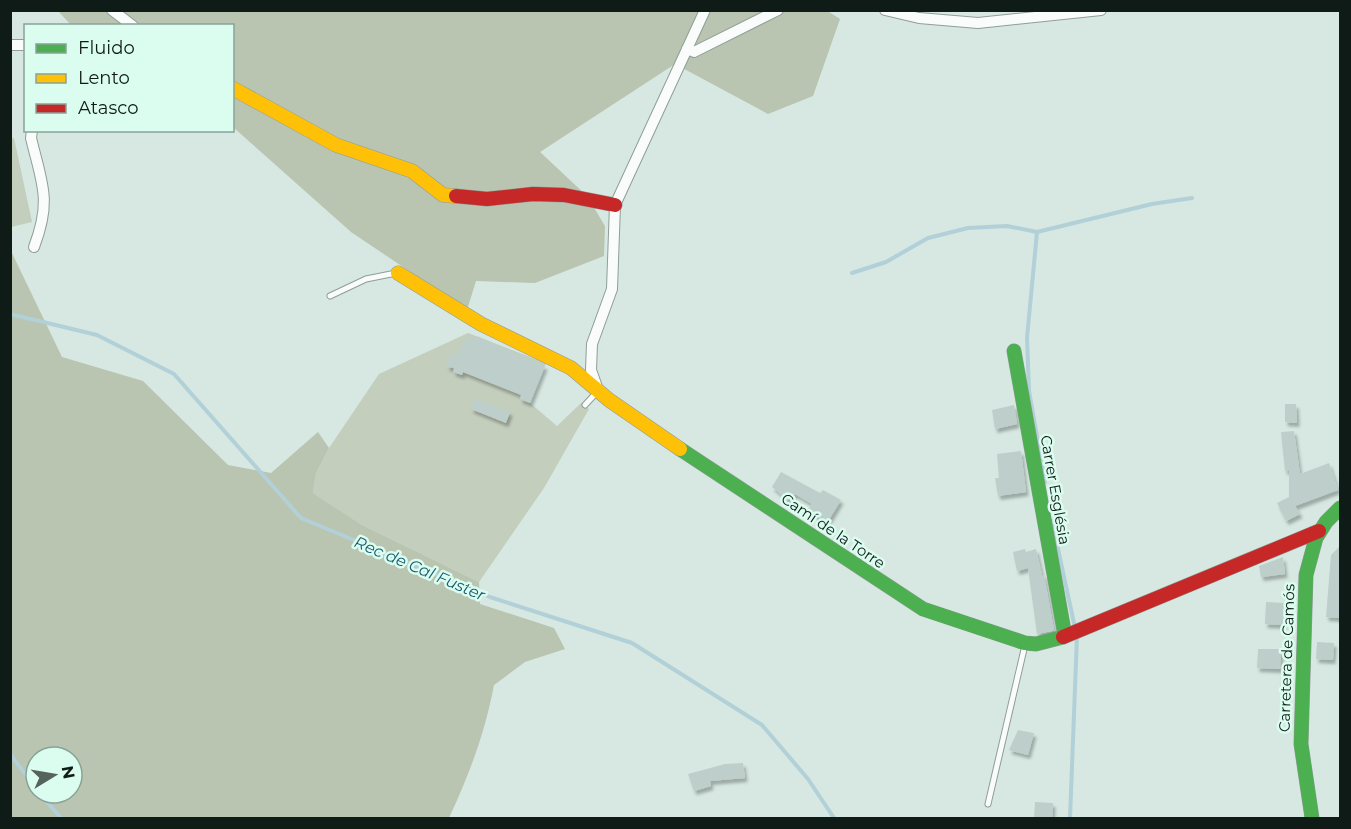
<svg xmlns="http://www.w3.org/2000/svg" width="1351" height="829" font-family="Montserrat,sans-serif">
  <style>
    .green { fill: #c3cebd }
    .forest { fill: #b9c4b1; fill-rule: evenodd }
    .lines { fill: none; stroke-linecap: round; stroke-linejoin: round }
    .stream { stroke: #b2d0d7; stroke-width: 4 }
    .building { fill: #becfcb; filter: url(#shadow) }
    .lane-casing { stroke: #909d98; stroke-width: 7 }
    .street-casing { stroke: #909d98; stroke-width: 12 }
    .fast-casing { stroke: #909d98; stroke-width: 15 }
    .slow-casing { stroke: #909d98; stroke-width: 15 }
    .jam-casing { stroke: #909d98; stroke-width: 15 }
    .lane { stroke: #f9fcfa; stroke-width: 5 }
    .street { stroke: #f9fcfa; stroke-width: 10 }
    .fast { stroke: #4caf50; stroke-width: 14 }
    .slow { stroke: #ffc107; stroke-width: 14 }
    .jam { stroke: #c62828; stroke-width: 14 }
    .labels { text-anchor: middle; stroke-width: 5; stroke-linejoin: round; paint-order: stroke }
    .street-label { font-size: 15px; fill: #0f1b17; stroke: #dbfdf0 }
    .water-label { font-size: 16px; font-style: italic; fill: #18596f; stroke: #dbfdf0 }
  </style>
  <defs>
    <filter id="shadow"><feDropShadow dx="2.5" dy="4" stdDeviation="1.5" flood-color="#0004"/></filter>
  </defs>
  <rect width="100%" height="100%" fill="#d6e8e1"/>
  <!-- green -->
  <g class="green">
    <polygon points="14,138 32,222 11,227 10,139"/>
    <polygon points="468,333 546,363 530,403 557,426 581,403 589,409 544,488 479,582 362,525 313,493 316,473 329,448 379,374"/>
  </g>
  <!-- forest -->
  <g class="forest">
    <polygon points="826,10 840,19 813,96 768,114 675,64 540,152 587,196 605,226 604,256 535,283 476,281 467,310 351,232 233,127 232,26 71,25 58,11"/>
    <path d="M10,249L62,357L143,381L228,465L271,473L318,432L329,448L316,473L313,493L362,525L479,582L480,604L554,628L565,649L525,662L494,685C485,733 469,775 449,818H11ZM36,757H72V793H36Z"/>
  </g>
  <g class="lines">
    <!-- stream -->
    <g class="stream">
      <polyline points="1037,232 1027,338 1029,391 1045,482"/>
      <polyline points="852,273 886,262 928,238 968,228 1007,226 1037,232 1152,204 1192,198"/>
      <polyline points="10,314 97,335 174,374 301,518 490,597 632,643 762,725 808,779 834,818"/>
      <polyline points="1052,521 1075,628"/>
      <polyline points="10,754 36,788"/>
      <polyline points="39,793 61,818"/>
      <polyline points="1070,818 1077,636"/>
    </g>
  </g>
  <!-- building -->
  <g class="building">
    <polygon points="477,336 545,366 530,403 520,399 521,395 463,372 462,375 453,372 454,368 447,367 450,354 457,356 467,337 476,340"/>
    <polygon points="475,399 510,412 506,423 471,409"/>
    <polygon points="1285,404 1296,404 1297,423 1285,422"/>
    <polygon points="1014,405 1017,424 995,429 992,410"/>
    <polygon points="1294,431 1300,474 1329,463 1338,490 1295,506 1300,514 1286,521 1277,503 1289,497 1289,470 1285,471 1281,432"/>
    <polygon points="1021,451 1026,492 998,496 995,478 999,478 997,454"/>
    <polygon points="781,472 820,493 823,490 841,500 827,523 807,511 812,504 795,494 788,500 772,487"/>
    <polygon points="1341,545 1341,618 1326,617 1331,555"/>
    <polygon points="1025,549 1026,552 1036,549 1042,575 1044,575 1054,630 1052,631 1037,634 1028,568 1017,571 1013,552"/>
    <polygon points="1283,557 1285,574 1261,577 1259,566"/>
    <polygon points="1266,602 1285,603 1284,625 1265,624"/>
    <polygon points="1317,642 1334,643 1333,660 1316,659"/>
    <polygon points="1258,649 1281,649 1280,669 1257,668"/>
    <polygon points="1018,730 1034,733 1028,755 1009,750"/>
    <polygon points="743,763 745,778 710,781 711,786 694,791 688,774 725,764"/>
    <polygon points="1035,802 1053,803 1052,819 1034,819"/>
  </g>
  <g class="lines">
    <defs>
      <g id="lane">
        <polyline points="330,296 366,279 396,273"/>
        <polyline points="585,405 598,391"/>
        <polyline points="988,804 1025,645"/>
      </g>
      <g id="street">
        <polyline points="112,10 133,26"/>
        <polyline points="885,10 919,18 978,23 1101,10"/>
        <polyline points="10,45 26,45"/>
        <polyline points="687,49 694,52 778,10"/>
        <path d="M32,130L31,138C42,184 52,200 34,247"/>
        <polyline points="597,387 591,370 592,344 612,289 615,205 705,10"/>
      </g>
      <g id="fast">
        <polyline points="1014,351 1065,636"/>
        <polyline points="680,449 923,609 1025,643 1036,644 1063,637"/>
        <polyline points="1312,818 1301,744 1306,575 1316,538 1326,522 1340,508"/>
      </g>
      <g id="slow">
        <polyline points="232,88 336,145 412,171 443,195 456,196"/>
        <polyline points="398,273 481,324 571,368 609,400 680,449"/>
      </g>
      <g id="jam">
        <polyline points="456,196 487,199 533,194 564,195 615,205"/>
        <polyline points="1063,637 1319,531"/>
      </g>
    </defs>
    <!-- lane casing -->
    <use href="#lane" class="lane-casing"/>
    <!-- street casing -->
    <use href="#street" class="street-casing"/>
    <!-- fast casing -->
    <use href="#fast" class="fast-casing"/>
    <!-- slow casing -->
    <use href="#slow" class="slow-casing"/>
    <!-- jam casing -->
    <use href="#jam" class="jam-casing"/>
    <!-- lane -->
    <use href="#lane" class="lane"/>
    <!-- street -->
    <use href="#street" class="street"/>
    <!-- fast -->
    <use href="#fast" class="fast"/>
    <!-- slow -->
    <use href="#slow" class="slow"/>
    <!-- jam -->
    <use href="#jam" class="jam"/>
  </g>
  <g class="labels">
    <!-- street labels -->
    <g class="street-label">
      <text transform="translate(1055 490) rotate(80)" y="5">Carrer Església</text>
      <text transform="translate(833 531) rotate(34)" y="5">Camí de la Torre</text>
      <text transform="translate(1287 658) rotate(-88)" y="5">Carretera de Camós</text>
    </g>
    <!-- water labels -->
    <g class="water-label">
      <text transform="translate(420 568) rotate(23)" y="6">Rec de Cal Fuster</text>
    </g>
  </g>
  <!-- border -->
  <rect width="1351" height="829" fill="none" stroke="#0f1b17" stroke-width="24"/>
  <!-- legend -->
  <rect x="24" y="24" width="210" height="108" fill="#dbfdf0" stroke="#89a399" stroke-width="1.5"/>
  <rect x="36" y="44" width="30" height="9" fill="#4caf50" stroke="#89a399" stroke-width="1.5"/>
  <text x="78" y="54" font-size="18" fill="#0f1b17">Fluido</text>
  <rect x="36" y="74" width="30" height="9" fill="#ffc107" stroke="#89a399" stroke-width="1.5"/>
  <text x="78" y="84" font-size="18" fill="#0f1b17">Lento</text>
  <rect x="36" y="104" width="30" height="9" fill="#c62828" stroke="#89a399" stroke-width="1.5"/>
  <text x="78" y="114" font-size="18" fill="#0f1b17">Atasco</text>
  <!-- north arrow -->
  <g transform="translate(54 775) rotate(79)"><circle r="28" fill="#dbfdf0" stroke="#89a399" stroke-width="1.5"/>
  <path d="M0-4.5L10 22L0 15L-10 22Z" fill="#55635e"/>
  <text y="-9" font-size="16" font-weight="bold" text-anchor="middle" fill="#0f1b17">N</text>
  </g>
</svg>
